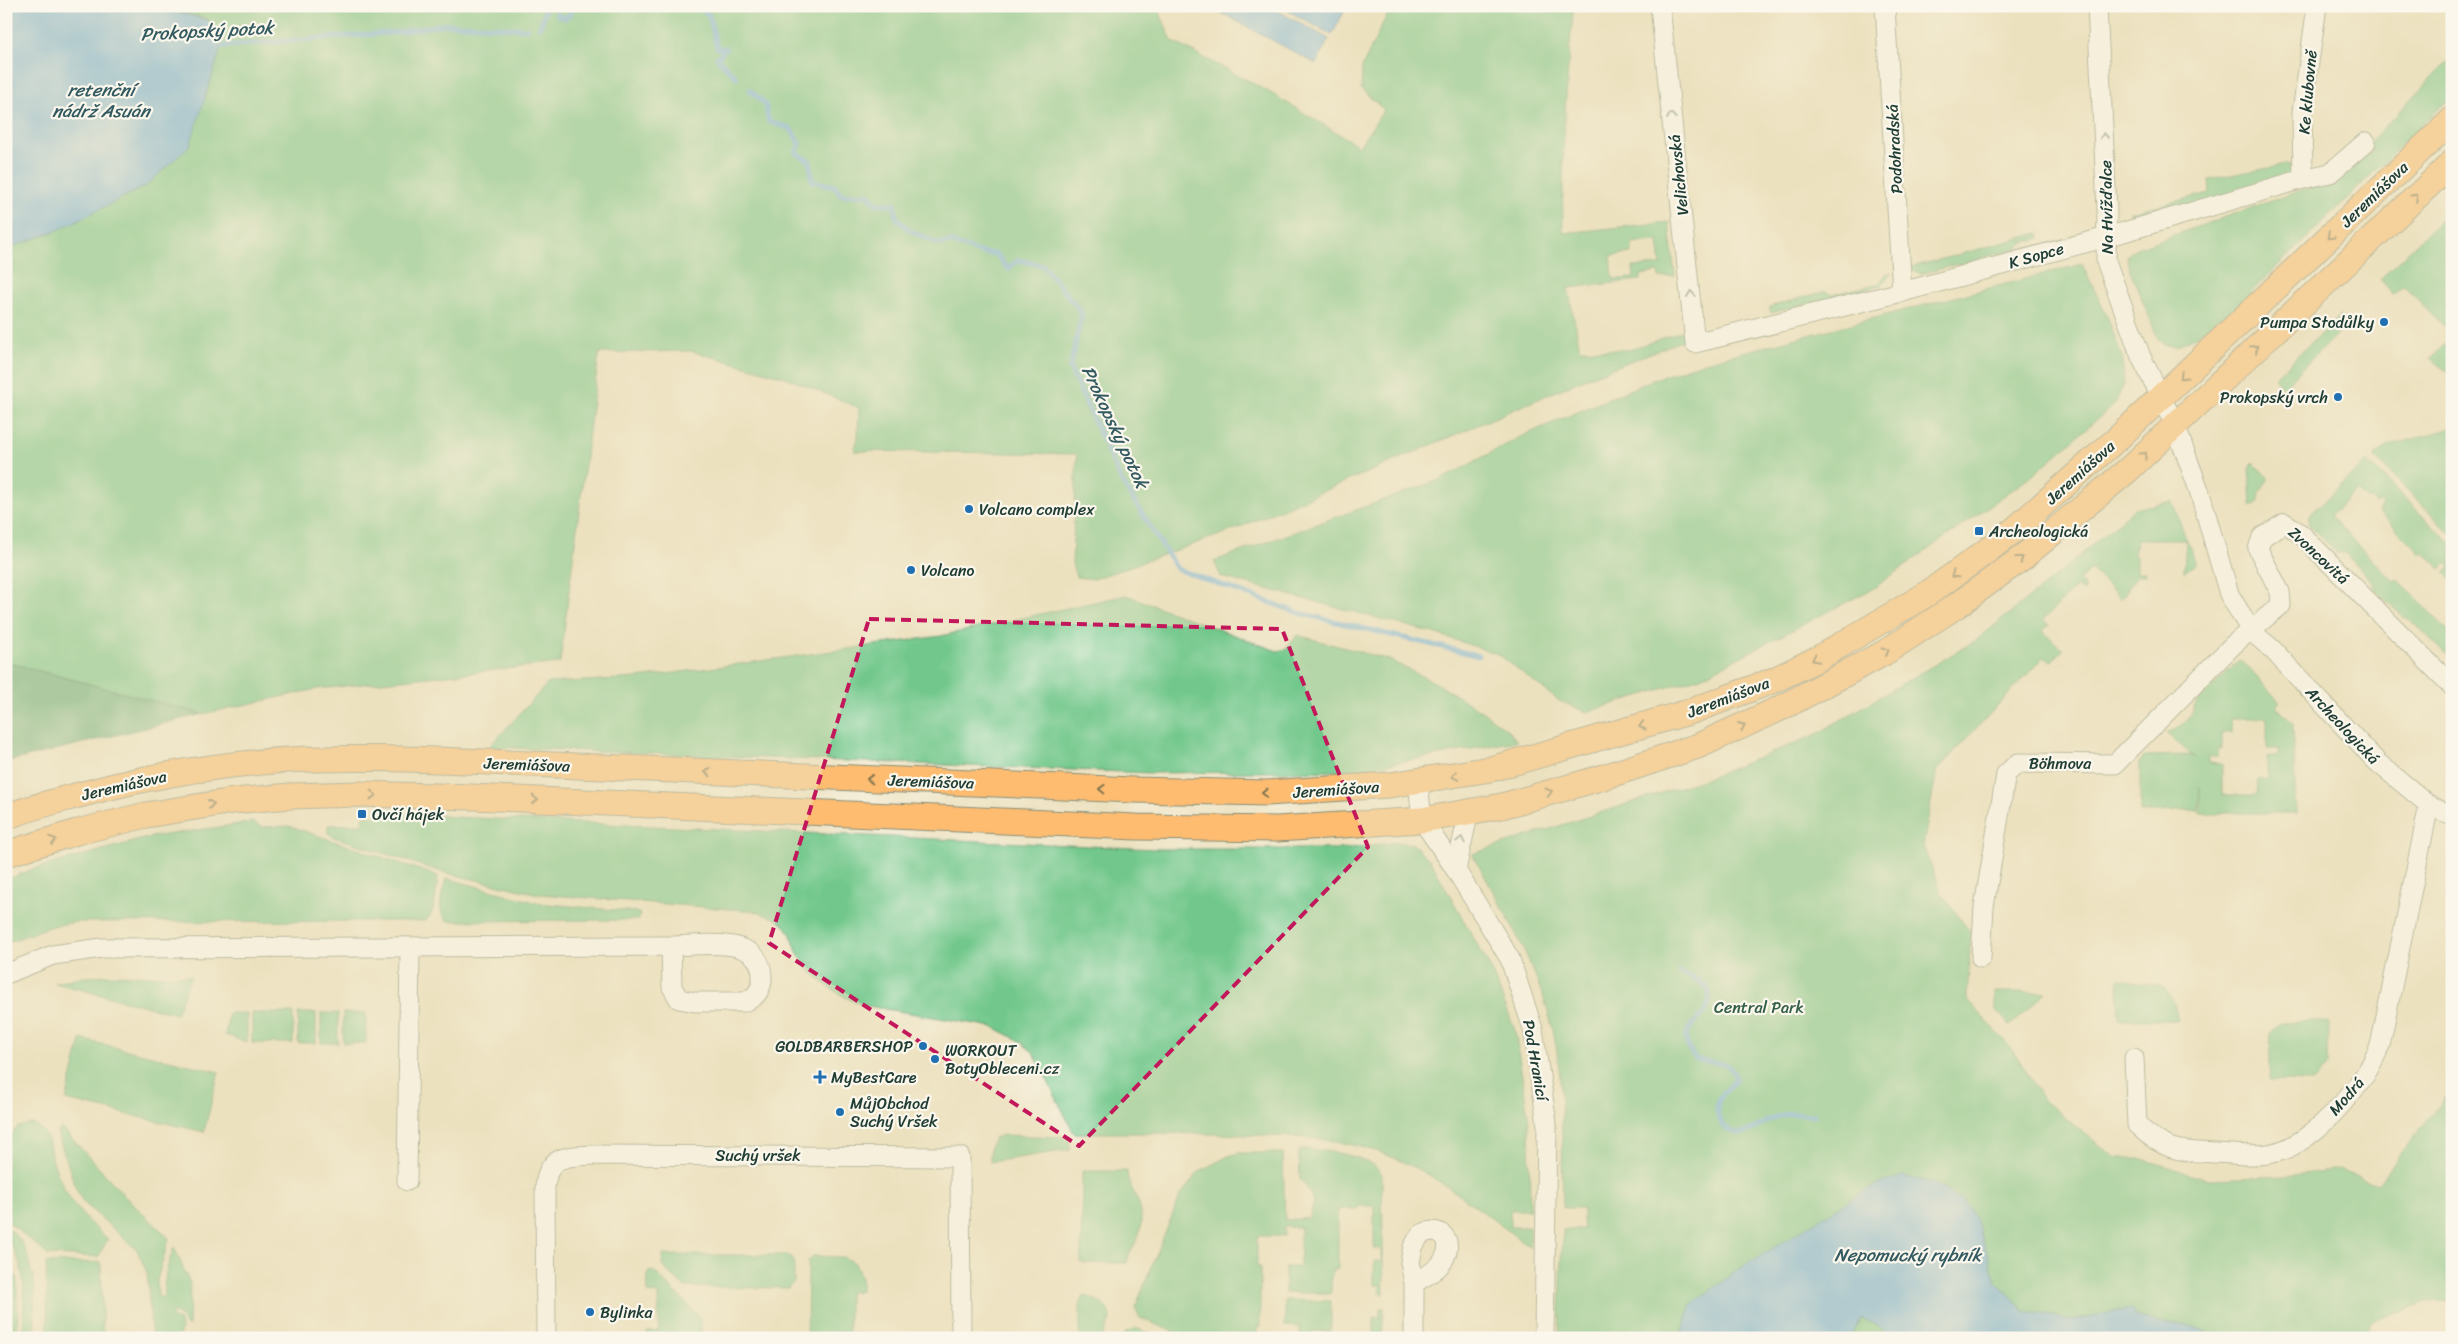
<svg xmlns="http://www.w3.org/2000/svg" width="2458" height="1344" font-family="Sriracha,sans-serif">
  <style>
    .green { fill: #72c88c; stroke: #488260; fill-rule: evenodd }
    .forest { fill: #5dac78; stroke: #3e7456 }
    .water { fill: #6db0e2; stroke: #46768b }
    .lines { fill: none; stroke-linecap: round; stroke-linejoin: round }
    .stream { stroke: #6db0e2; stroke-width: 5 }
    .minor-casing { stroke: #868f7a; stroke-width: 21 }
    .major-casing { stroke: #868f7a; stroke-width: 27 }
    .minor { stroke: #fff; stroke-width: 19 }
    .major { stroke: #febc71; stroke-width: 25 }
    .oneway { stroke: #8f9e9a }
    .oneway2 { stroke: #83764f }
    .marked { fill: none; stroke: #c2185b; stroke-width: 4; stroke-dasharray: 10 6; stroke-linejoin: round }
    .poi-dot { fill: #1f6fb2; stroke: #fbf7ec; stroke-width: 2 }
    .labels { text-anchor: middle; stroke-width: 4.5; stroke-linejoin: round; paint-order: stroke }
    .street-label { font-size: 16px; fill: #1f3d34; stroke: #fbf7ec }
    .poi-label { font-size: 16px; fill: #1f3d34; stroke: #fbf7ec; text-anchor: start }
    .park-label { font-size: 16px; fill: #34604a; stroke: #fbf7ec }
    .water-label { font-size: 18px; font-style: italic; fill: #325a60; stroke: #fbf7ec }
  </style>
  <rect width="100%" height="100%" fill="#fbf7ec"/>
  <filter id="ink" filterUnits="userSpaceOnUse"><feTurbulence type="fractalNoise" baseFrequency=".02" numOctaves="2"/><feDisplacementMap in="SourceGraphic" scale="10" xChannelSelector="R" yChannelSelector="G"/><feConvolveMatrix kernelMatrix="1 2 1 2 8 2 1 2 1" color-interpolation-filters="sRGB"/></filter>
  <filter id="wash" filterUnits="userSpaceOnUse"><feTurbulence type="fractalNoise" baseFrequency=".0096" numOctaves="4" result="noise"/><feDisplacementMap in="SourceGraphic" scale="20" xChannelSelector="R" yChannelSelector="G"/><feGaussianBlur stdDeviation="1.12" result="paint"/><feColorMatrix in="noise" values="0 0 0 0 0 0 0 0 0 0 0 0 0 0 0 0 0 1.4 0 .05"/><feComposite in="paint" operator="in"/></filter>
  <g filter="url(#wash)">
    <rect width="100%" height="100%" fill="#ece1bf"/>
    <!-- green -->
    <g class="green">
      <path d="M136,6H1157L1172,41L1264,89L1359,146L1384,110L1361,89L1362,67L1391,6H1574C1565,81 1562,157 1563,233L1669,222L1675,276L1659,278L1658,272L1641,275V280L1568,288L1580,349L1629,350L1685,330L1686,339L1587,378L1231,531L1094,579L1076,577L1072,564L1077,454L854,451L858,437L859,408L785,377L691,351L599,353L560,663L317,689L203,714L6,662V249L11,248L220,51L214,23L201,17ZM1658,241L1661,265L1633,267L1634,278L1613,279L1611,256L1632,253V243Z"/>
      <polygon points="2452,57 2452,96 2241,302 2196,336 2176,346 2164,345 2158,339 2128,265 2127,256 2134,249 2339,177 2372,151 2369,143"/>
      <polygon points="2290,164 2289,178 2136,221 2130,217 2130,212 2210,193 2209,179"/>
      <polygon points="2452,209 2452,334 2403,285 2393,294 2380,279"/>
      <polygon points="2039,233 2040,238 2022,243 2017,249 1921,274 1908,268"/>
      <polygon points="2082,264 2108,318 2122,357 2124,384 2115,404 2033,475 1874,588 1701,677 1587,712 1559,701 1498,654 1430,632 1221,577 1214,561 1442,479 1522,436 1652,380 1705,362"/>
      <polygon points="1891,273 1881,286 1771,313 1769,307 1826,291 1831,295 1880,283 1886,274"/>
      <polygon points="2340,316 2348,323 2283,388 2274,378"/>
      <polygon points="2452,337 2452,376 2431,358"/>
      <polygon points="2452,428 2452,536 2374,456 2388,446"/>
      <polygon points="2367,461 2452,545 2452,581 2444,573 2451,567 2447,563 2440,569 2424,552 2421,554 2378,511 2382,505 2379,502 2376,504 2370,498 2368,500 2357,490 2330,516 2394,581 2397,579 2451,633 2448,636 2452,640 2452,660 2410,619 2403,617 2374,589 2372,581 2346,554 2337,553 2308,524 2309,515"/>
      <polygon points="2253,462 2269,478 2259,493 2259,502 2251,507 2249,471"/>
      <path d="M2172,501L2196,564L2184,572L2186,539H2137L2136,546L2134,547V556H2137V572H2145V575H2137L2121,599L2091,569L2079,581L2086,588L2083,591L2077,586L2043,620L2049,625L2043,631L2063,650L2052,661L2044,657L1937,770L1923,846L1942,894L1971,933L1967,1000L2013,1050L2044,1101L2116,1158H2139L2208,1179L2286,1176L2340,1169L2377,1184L2452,1088V1301L2425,1302L2371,1322L2364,1338H2215L2200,1328L2136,1318L2131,1309L2071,1320L2024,1310L1996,1281L1977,1222L1869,1188L1692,1304L1680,1338H1574V1335H1559L1563,1230L1583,1229V1208H1563C1561,1152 1565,1080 1552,1026C1536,964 1503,909 1472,854L1714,776L1815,735L1975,641L2055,577L2134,509Z"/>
      <polygon points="1126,595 1277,651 1287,649 1297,635 1387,659 1436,683 1483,712 1508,730 1517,741 1349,771 1149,773 489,747 548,683 637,678 941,636"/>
      <path d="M2238,661H2242L2280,702L2277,707L2293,724L2296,813H2200V785L2198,810L2140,813V762L2145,756L2190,755L2195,758L2166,733C2179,729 2192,720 2194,705ZM2231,718H2267V749H2279L2278,755L2267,757V780H2258L2257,795H2222V764L2208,763V757H2218V749H2222V733H2231Z"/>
      <path d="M411,813L454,817L1155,849H1344L1397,842L1413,844L1430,860L1490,967L1515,1030L1529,1122L1530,1210H1510V1227H1529L1530,1247C1486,1215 1444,1179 1394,1158C1347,1138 1299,1137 1249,1135C1191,1133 1132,1133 1074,1133L1033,1052L1017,1039L993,1027L862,1005C838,996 806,974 796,949C793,940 790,929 782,923C774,917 762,914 754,911L538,894L442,872L334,837L328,833V825L362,824L364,816Z"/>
      <path d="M253,822L262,827L289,826L438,876C436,888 436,916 425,921L75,922L49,927L6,943V880L33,869L151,837Z"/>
      <path d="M446,878L538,903L637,912L640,914L639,920L449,921C434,914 443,890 446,878Z"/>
      <polygon points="106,975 188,976 191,976 176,1014 55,983 75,978"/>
      <path d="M2118,979C2153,989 2170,974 2178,1020H2119Z"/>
      <polygon points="1995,992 2046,992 2010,1026 1995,1009"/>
      <polygon points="229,1013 247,1013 247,1042 225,1035"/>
      <rect x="252" y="1013" width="41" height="30"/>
      <rect x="298" y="1013" width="18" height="30"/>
      <rect x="321" y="1013" width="17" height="30"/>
      <rect x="343" y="1013" width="23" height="30"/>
      <polygon points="2281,1022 2329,1022 2328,1065 2313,1082 2269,1081 2271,1034"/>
      <polygon points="81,1039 219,1072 204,1132 66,1100"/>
      <path d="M32,1124C49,1130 48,1143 52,1158C55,1168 60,1180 65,1190C78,1212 88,1222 108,1239L98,1257L48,1255L6,1220V1139L18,1127Z"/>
      <path d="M62,1128L124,1195L169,1238L157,1280L158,1297L163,1298L166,1272L174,1247L190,1283L189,1326L185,1325C183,1318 179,1314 172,1312V1317L180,1321C181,1328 182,1333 177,1338H152L147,1273L137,1250L83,1202L75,1186L57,1132Z"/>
      <polygon points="1003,1135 1064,1137 1069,1140 1070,1150 990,1162 990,1147 994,1138"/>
      <path d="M1304,1149C1326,1151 1370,1154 1382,1174L1384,1294H1380V1285H1374V1261H1382V1249H1374V1206H1358V1209H1338V1269L1332,1270L1331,1293H1285V1267H1300V1227H1284V1236H1257V1267H1260V1327H1257V1338H1188L1140,1318L1135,1308L1180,1196L1193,1179L1200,1171L1228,1156L1239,1153H1283L1285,1220L1309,1218L1314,1203L1306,1185L1300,1180L1299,1154L1300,1150Z"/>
      <path d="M1082,1171H1127C1127,1186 1141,1199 1141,1215C1141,1221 1141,1229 1139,1234C1137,1245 1127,1252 1127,1263H1081Z"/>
      <path d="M6,1227C23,1238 29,1255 31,1274H34L35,1338H23C23,1305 30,1265 6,1239Z"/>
      <polygon points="663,1255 787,1255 792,1257 794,1261 794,1282 788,1288 684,1287 662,1266"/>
      <polygon points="813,1256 843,1257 855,1263 861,1278 861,1291 849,1292 849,1334 861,1334 861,1338 807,1338 808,1261"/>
      <polygon points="101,1262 103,1338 48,1338 46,1263"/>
      <polygon points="652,1271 656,1273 698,1315 701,1319 701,1338 647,1338 647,1332 659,1331 658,1294 647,1293 648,1272"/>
      <polygon points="6,1276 17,1276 18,1338 6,1338"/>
      <path d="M1084,1296C1094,1297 1111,1307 1110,1319C1109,1324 1105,1332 1102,1338H1080V1301Z"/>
      <polygon points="1285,1300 1331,1301 1331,1332 1313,1331 1312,1338 1300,1338 1300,1327 1285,1326"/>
      <polygon points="1380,1308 1384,1308 1382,1338 1374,1338 1374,1317 1380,1317"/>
      <polygon points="1861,1318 1877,1325 1885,1333 1884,1338 1852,1338 1851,1336"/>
      <polygon points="1136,1328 1160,1338 1123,1338 1126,1332"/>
    </g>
    <!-- forest -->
    <polygon class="forest" points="6,662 203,714 6,762"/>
    <!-- water -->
    <g class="water">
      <path d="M6,6C67,6 159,0 214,23L220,51L190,145L146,186L56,231L6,249Z"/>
      <polygon points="1209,6 1269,6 1329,39 1316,64"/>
      <polygon points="1279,6 1339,6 1345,10 1332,35"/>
      <polygon points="1902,1176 1934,1183 1964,1201 1977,1222 1996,1281 2024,1310 2071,1320 2131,1309 2136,1318 2200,1328 2215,1338 1884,1338 1885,1333 1877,1325 1861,1318 1851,1336 1852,1338 1680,1338 1692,1304 1741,1268 1869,1188"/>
    </g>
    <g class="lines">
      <!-- stream -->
      <g class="stream">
        <polyline points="558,6 557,15 565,18 570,14 573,6"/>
        <polyline points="596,6 599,10 604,6"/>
        <polyline points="621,6 625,6"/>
        <polyline points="698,6 709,15 717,48 726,48 717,58 737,78"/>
        <path d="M539,27C545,20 542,13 547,6"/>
        <polyline points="214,47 399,32 446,24 527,29"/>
        <polyline points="750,90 765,104 769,122 790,128 800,144 796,153 810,161 812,181 835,186 841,195 868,194 877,204 895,204 896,217 909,230 939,244 950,242 983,253 996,254 1008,269 1018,260 1042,265 1082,313 1070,368 1121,480 1177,569 1299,613 1479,656"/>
        <path d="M1679,972L1699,981L1708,989C1709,993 1710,998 1709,1001C1706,1025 1668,1025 1696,1059C1711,1064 1733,1059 1736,1079C1731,1087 1723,1092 1719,1100C1713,1113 1723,1132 1737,1133C1750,1134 1762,1123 1773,1118C1787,1112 1801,1114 1815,1115"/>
      </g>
    </g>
  </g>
  <g filter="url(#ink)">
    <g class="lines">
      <defs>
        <g id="minor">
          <polyline points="1660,6 1695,343 1902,292 2107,237 2303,179 2330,173 2366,142"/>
          <polyline points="1885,6 1902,292"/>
          <polyline points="2097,6 2107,209 2106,261 2141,357 2175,425 2199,490 2229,594 2251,631 2272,649 2377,762 2429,805 2452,816"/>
          <polyline points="2303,179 2302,112 2317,6"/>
          <polyline points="1418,782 1422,820 1456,870 1510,959 1533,1029 1547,1124 1544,1338"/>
          <polyline points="1456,870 1469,811"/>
          <polyline points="1981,958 1984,907 2006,774 2018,763 2115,764 2234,644 2281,605 2280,592 2258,549 2262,537 2285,523 2301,534 2452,686"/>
          <path d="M6,974L53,955L102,948L671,946L672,987L679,999L695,1002H744C755,998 761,991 762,980C764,933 701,946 671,946"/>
          <path d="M2134,1058L2137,1125C2166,1152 2178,1151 2216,1153C2234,1154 2255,1157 2273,1153C2307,1146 2342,1106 2362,1079C2370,1069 2375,1056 2380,1046L2429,805"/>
          <polyline points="407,1181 410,948"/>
          <path d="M1414,1283C1424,1277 1439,1270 1444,1259C1455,1239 1439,1224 1420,1235L1413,1247L1410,1262L1414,1283V1338"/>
          <path d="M546,1338L545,1188C547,1155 567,1156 594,1155L960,1157L961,1338"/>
        </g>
        <g id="major">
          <path d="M6,817C30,807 57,801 83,794C149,776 220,764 289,760C347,757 405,759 464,761L1133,790L1267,793L1390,785L1491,769L1689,712L1772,681L1817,659L1927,594L1984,553L2014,530L2118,438L2452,120"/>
          <polyline points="6,854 77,832 146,815 233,801 291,796 358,794 473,797 1136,827 1277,829 1422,820 1502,806 1604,777 1698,746 1783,707 1884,653 1956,606 2022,558 2128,470 2452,163"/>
        </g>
      </defs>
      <!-- minor casing -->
      <use href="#minor" class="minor-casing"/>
      <!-- major casing -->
      <use href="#major" class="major-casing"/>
      <!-- minor -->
      <use href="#minor" class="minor"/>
      <!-- major -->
      <use href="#major" class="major"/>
    </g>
    <!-- one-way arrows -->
    <defs><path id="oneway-chevron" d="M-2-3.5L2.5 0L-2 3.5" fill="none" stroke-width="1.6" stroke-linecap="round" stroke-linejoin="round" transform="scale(1.25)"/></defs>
    <g class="oneway">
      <use href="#oneway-chevron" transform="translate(1671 116) rotate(-96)"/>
      <use href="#oneway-chevron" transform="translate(2104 136) rotate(-93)"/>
      <use href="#oneway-chevron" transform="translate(1691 294) rotate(-96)"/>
      <use href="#oneway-chevron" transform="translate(1461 840) rotate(-78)"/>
    </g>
    <g class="oneway2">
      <use href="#oneway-chevron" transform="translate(2415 197) rotate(-43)"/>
      <use href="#oneway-chevron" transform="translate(2330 236) rotate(136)"/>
      <use href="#oneway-chevron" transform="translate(2255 348) rotate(-43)"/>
      <use href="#oneway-chevron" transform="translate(2183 376) rotate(136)"/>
      <use href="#oneway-chevron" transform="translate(2144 455) rotate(-45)"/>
      <use href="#oneway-chevron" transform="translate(2020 559) rotate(-37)"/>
      <use href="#oneway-chevron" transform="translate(1954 575) rotate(145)"/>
      <use href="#oneway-chevron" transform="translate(1886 651) rotate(-31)"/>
      <use href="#oneway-chevron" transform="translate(1815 659) rotate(152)"/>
      <use href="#oneway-chevron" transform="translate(1642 726) rotate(163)"/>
      <use href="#oneway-chevron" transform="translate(1742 726) rotate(-24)"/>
      <use href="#oneway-chevron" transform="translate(708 772) rotate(-178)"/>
      <use href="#oneway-chevron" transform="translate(1455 776) rotate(170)"/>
      <use href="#oneway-chevron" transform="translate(870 779) rotate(-178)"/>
      <use href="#oneway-chevron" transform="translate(1102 789) rotate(-178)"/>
      <use href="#oneway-chevron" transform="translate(1549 792) rotate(-16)"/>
      <use href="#oneway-chevron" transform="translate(1265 793) rotate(180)"/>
      <use href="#oneway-chevron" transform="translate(373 795) rotate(1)"/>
      <use href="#oneway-chevron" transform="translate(535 800) rotate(3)"/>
      <use href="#oneway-chevron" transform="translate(211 804) rotate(-9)"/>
      <use href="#oneway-chevron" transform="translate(53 840) rotate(-18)"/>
    </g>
  </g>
  <!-- marked area -->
  <path d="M0 0H2458V1344H0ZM869,619L1282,629L1368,847L1079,1146L769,943Z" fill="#ece1bf" fill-opacity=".55" fill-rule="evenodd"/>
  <path class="marked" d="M869,619L1282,629L1368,847L1079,1146L769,943Z"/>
  <!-- markers -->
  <g class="poi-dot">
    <circle cx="2384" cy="322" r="5"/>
    <circle cx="2338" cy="397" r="5"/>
    <circle cx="969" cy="509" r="5"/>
    <rect x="1974" y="526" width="10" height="10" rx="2.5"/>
    <circle cx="911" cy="570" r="5"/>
    <rect x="357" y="809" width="10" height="10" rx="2.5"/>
    <circle cx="923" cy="1046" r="5"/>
    <circle cx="935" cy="1059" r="5"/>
    <path d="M817.5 1069.5h5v5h5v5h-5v5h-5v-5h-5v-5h5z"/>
    <circle cx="840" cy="1112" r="5"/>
    <circle cx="590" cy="1312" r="5"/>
  </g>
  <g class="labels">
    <!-- street labels -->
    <g class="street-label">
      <text transform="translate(2307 92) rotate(-85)" y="6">Ke klubovně</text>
      <text transform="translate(1894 149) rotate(-93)" y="6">Podohradská</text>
      <text transform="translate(1678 175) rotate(-96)" y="6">Velichovská</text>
      <text transform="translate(2374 194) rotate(-44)" y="6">Jeremiášova</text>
      <text transform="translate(2106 207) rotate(-91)" y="6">Na Hvížďalce</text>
      <text transform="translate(2036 255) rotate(-16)" y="6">K Sopce</text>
      <text transform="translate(2080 472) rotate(-42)" y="6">Jeremiášova</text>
      <text transform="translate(2319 555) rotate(43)" y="6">Zvoncovitá</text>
      <text transform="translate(1728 697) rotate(-21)" y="6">Jeremiášova</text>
      <text transform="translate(2343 725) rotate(47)" y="6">Archeologická</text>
      <text x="2060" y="769">Böhmova</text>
      <text transform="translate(527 764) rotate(2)" y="6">Jeremiášova</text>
      <text transform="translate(931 781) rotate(2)" y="6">Jeremiášova</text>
      <text transform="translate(124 785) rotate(-13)" y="6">Jeremiášova</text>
      <text transform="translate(1336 789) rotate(-4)" y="6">Jeremiášova</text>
      <text transform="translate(1536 1060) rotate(80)" y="6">Pod Hranicí</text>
      <text transform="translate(2346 1096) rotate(-49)" y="6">Modrá</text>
      <text x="758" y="1161">Suchý vršek</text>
    </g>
    <!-- poi labels -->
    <g class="poi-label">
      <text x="2374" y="328" text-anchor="end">Pumpa Stodůlky</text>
      <text x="2328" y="403" text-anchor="end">Prokopský vrch</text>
      <text x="979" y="515">Volcano complex</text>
      <text x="1989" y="537">Archeologická</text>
      <text x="921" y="576">Volcano</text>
      <text x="372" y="820">Ovčí hájek</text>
      <text x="913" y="1052" text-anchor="end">GOLDBARBERSHOP</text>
      <text x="945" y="1056">WORKOUT<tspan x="945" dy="18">BotyObleceni.cz</tspan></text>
      <text x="831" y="1083">MyBestCare</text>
      <text x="850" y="1109">MůjObchod<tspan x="850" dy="18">Suchý Vršek</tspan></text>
      <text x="600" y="1318">Bylinka</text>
    </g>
    <!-- park labels -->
    <g class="park-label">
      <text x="1759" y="1013">Central Park</text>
    </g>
    <!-- water labels -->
    <g class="water-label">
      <text transform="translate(207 31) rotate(-3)" y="6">Prokopský potok</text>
      <text x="101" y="96">retenční<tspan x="101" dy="21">nádrž Asuán</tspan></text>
      <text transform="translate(1115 427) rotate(65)" y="6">Prokopský potok</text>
      <text x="1908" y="1261">Nepomucký rybník</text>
    </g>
  </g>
  <!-- margin -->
  <rect width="2458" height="1344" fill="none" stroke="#fbf7ec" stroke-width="25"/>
</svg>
